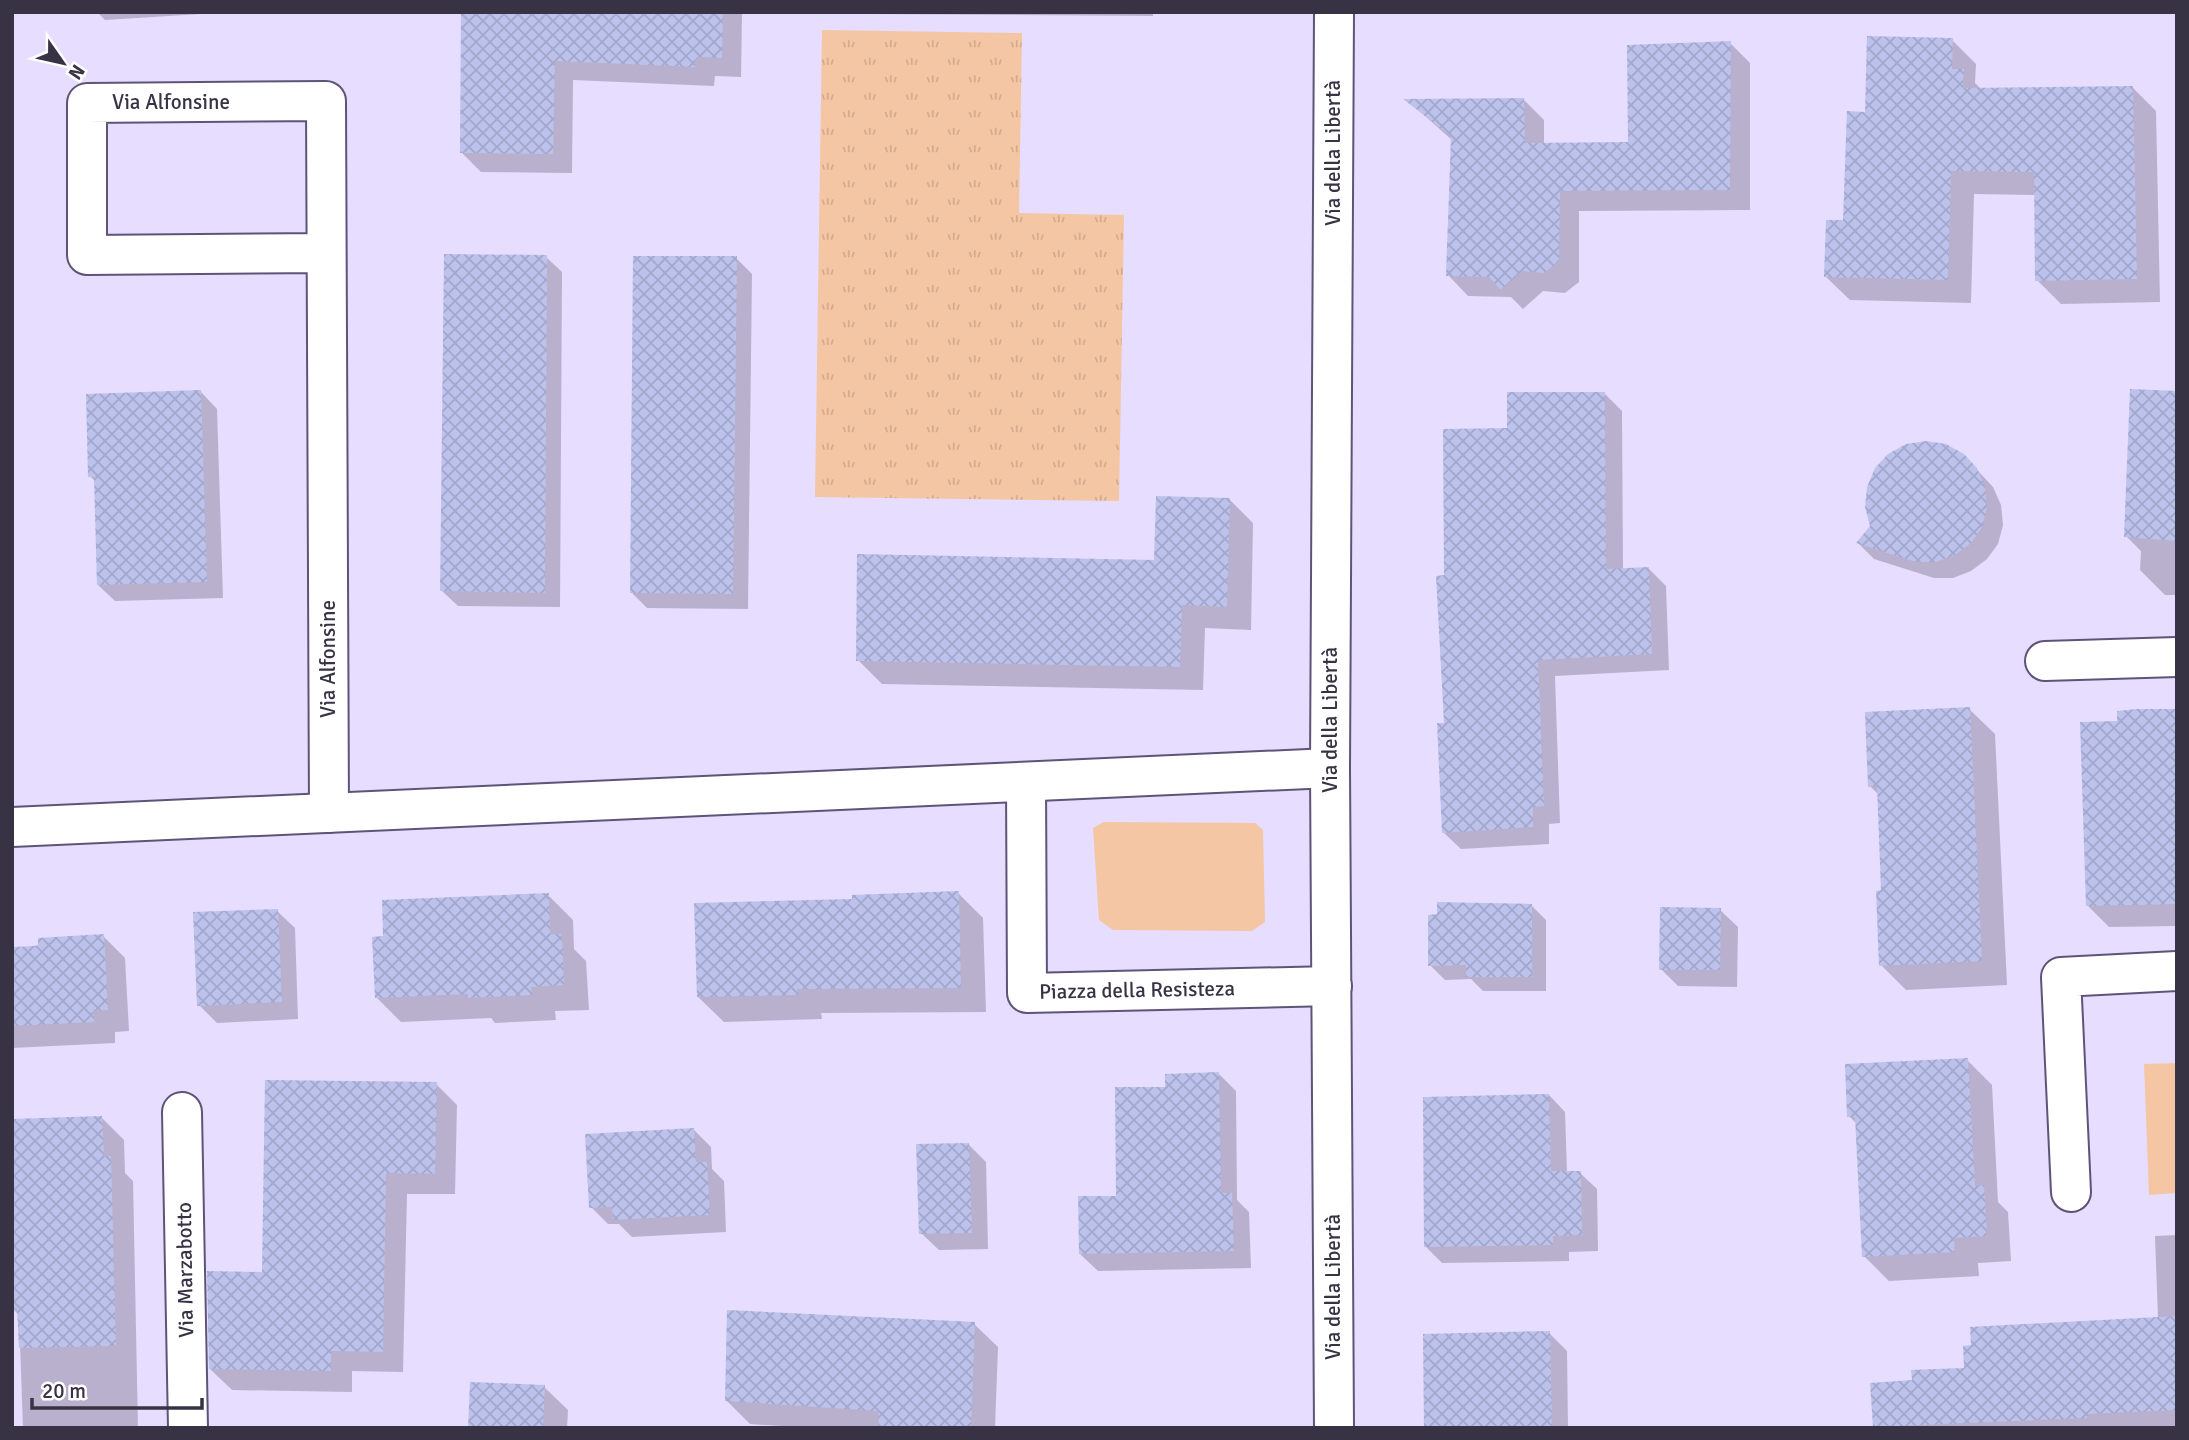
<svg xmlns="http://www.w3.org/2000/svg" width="2189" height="1440" font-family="Signika,sans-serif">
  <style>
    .grass { fill: url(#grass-tufts) }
    .green { fill: #f5c6a4 }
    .shadow { fill: #0003 }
    .building { fill: url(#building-cross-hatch) }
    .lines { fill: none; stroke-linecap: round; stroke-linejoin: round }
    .street-casing { stroke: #5f5478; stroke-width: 42 }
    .secondary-casing { stroke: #5f5478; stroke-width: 42 }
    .street { stroke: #fff; stroke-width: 38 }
    .secondary { stroke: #fff; stroke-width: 38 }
    .labels { text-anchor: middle; stroke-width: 6; stroke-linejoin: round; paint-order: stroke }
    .street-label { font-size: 21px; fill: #383344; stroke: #fff }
  </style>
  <defs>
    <pattern id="grass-tufts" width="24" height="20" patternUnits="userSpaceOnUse" patternTransform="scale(1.75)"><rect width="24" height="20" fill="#f5c6a4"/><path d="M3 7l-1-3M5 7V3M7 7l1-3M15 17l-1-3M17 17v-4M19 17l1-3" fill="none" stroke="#d3ab8e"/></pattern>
    <pattern id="building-cross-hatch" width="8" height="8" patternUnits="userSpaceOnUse" patternTransform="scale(1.75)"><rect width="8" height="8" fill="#bcc2ec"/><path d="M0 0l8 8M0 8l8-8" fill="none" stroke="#a2a7cc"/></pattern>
  </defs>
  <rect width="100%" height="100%" fill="#e6ddff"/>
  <!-- grass -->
  <polygon class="grass" points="822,30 1022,33 1019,213 1124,215 1119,501 815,497"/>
  <!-- green -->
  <g class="green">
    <polygon points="1104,822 1255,823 1263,830 1265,922 1252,931 1113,930 1099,920 1093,828"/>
    <polygon points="2177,1063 2177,1193 2149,1195 2144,1064"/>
  </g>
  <!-- shadow -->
  <g class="shadow">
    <polygon points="97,12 233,12 105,20"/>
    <polygon points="463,12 1153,12 1153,16 742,13 741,77 715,76 714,86 573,80 572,173 481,172 461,152"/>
    <polygon points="1952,40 1976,64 1975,83 1982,90 2132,87 2156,111 2160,302 2061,304 2037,280 2036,195 1974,194 1971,303 1850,300 1826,277 1845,222 1867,114"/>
    <polygon points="1730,43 1750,63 1750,210 1579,211 1579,282 1565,293 1543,291 1523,309 1511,297 1468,296 1448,275 1452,140 1407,100 1524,100 1544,120 1544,144 1630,143"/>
    <polygon points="546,257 562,272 560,607 458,606 442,591"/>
    <polygon points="736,258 752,274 748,609 647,608 631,592"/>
    <polygon points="201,392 217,409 223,598 115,601 98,585 96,482 90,476"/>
    <polygon points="1604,393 1622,411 1623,570 1648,568 1666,586 1669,670 1555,676 1560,823 1549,824 1549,844 1461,849 1443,832 1446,577 1508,430"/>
    <polygon points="2177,393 2177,595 2165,595 2140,570 2141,551 2126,536"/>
    <polygon points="1963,455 1993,487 2001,505 2003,525 1998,544 1987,559 1971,571 1953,578 1934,578 1874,559 1858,543"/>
    <polygon points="1229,499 1253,523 1251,630 1205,628 1203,690 882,684 858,660 1156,562"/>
    <polygon points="1969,709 1995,734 2007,985 1906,990 1881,965 1883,892 1879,795 1870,786"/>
    <polygon points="2177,711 2177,926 2109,927 2088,906"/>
    <polygon points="958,893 983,918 986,1012 821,1013 822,1019 724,1022 698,997 854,901"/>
    <polygon points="548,895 573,920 574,949 586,961 589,1010 555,1011 556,1020 495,1023 491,1018 401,1022 376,997"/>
    <polygon points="1532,906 1546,920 1546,991 1483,991 1471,979 1445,980 1430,965"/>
    <polygon points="1720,910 1738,927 1737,987 1678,986 1661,969"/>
    <polygon points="277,911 295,928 298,1019 217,1023 199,1005"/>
    <polygon points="103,936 125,958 129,1031 115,1032 115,1043 12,1048 12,949"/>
    <polygon points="1967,1060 1992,1085 1998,1202 2008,1212 2011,1261 1978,1263 1979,1276 1889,1281 1864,1256 1858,1125 1849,1116"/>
    <polygon points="1219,1074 1236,1091 1237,1200 1249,1212 1251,1268 1098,1271 1080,1254 1118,1197 1167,1089"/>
    <polygon points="436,1084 457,1105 455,1194 407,1194 403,1372 352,1371 352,1392 232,1390 210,1369 264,1273"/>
    <polygon points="1549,1095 1565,1112 1567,1173 1580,1173 1597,1189 1598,1251 1569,1252 1569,1261 1442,1263 1426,1247"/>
    <polygon points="102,1118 124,1140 125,1173 133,1181 138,1428 23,1428 19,1315 12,1308 12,1121"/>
    <polygon points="694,1130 711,1147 712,1169 724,1181 726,1232 632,1237 619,1224 608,1224 591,1207"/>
    <polygon points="968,1144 986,1162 988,1249 939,1250 921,1233"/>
    <polygon points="2177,1235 2177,1428 1875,1428 1872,1385 1914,1382 2158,1319 2155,1236"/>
    <polygon points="974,1324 998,1347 995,1428 813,1428 750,1424 726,1400"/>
    <polygon points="1549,1333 1567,1351 1568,1428 1425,1428"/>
    <polygon points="544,1387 568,1410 567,1428 470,1428"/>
  </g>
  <!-- building -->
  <g class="building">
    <polygon points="461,12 723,12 722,58 696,57 695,67 555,61 553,154 460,153"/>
    <polygon points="1867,36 1953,38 1952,69 1964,69 1963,88 2133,86 2137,279 2035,281 2034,172 1951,171 1948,280 1824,277 1826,220 1843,220 1847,111 1865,112"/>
    <polygon points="1731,41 1730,190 1560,191 1559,261 1544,273 1522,271 1501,290 1489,277 1446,276 1451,136 1403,99 1524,98 1525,143 1628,142 1627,45"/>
    <polygon points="444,254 547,255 545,593 440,591"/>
    <polygon points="633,256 737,256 733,594 630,593"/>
    <polygon points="2130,389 2177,391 2177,541 2124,537"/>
    <polygon points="201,390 207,582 97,585 94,477 88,477 86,394"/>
    <polygon points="1507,392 1605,392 1606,569 1649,567 1652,654 1538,660 1544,806 1533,807 1533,827 1442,833 1437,723 1444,723 1436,576 1444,575 1443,429 1507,428"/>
    <polygon points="1926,441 1946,444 1964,454 1977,468 1985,487 1987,507 1982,527 1971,543 1955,555 1936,562 1916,562 1856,543 1870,526 1865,507 1867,487 1875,468 1888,454 1906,444"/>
    <polygon points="1156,496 1230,498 1227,607 1182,605 1180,667 856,661 857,554 1154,560"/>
    <polygon points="1970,707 1982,961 1879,966 1876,891 1881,890 1877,786 1868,787 1865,712"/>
    <polygon points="2137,709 2177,709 2177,904 2086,906 2080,722 2117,721 2117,711"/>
    <polygon points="959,891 961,988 797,989 798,995 697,997 694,903 852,899 852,895"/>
    <polygon points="549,893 550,934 562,934 564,985 531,987 532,995 468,998 468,994 375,998 372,937 383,936 382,900"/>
    <polygon points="1437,902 1532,904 1532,977 1466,977 1466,965 1428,966 1428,915 1437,914"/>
    <polygon points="1660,907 1721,908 1720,970 1659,970"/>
    <polygon points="278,909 282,1002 197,1006 193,912"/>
    <polygon points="104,934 108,1010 94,1011 94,1022 12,1026 12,947 38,946 38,938"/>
    <polygon points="1968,1058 1975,1186 1984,1185 1987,1236 1954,1238 1955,1252 1862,1257 1855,1117 1847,1117 1845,1064"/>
    <polygon points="1219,1072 1221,1193 1232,1193 1234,1251 1079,1254 1078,1196 1116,1196 1115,1087 1165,1087 1165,1074"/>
    <polygon points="265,1080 437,1082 435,1174 386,1173 383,1352 331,1351 331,1371 209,1369 207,1271 262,1272"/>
    <polygon points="1549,1094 1551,1171 1581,1171 1582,1235 1553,1236 1553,1245 1424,1247 1423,1097"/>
    <polygon points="102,1116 104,1156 111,1156 116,1346 19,1348 17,1308 12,1308 12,1119"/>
    <polygon points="694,1128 696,1162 707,1162 710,1215 613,1220 612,1207 589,1208 585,1134"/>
    <polygon points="969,1143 972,1233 919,1234 916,1144"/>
    <polygon points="727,1310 975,1322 971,1428 878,1428 879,1411 725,1401"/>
    <polygon points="2177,1316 2177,1410 2088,1414 2087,1418 1873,1427 1870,1383 1912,1380 1911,1370 1964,1368 1963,1346 1971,1345 1970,1327"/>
    <polygon points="1550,1331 1552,1428 1424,1428 1423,1334"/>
    <polygon points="470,1382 545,1385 543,1428 468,1428"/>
  </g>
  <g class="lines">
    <defs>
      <g id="street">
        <polyline points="326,253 87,255 87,103 326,101 329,813"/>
        <polyline points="2045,661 2177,657"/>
        <polyline points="1026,782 1027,993 1332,986"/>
        <polyline points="12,827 1330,768"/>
        <polyline points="182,1112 188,1428"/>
        <polyline points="2071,1192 2061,977 2177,971"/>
      </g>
      <polyline id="secondary" points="1334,12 1330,768 1334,1428"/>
    </defs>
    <!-- street casing -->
    <use href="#street" class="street-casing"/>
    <!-- secondary casing -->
    <use href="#secondary" class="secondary-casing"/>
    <!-- street -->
    <use href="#street" class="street"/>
    <!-- secondary -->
    <use href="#secondary" class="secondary"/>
  </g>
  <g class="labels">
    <!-- street labels -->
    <g class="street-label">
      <text x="171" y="109">Via Alfonsine</text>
      <text transform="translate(1333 153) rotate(-90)" y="7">Via della Libertà</text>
      <text transform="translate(328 659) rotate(-90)" y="7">Via Alfonsine</text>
      <text transform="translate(1330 720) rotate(-90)" y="7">Via della Libertà</text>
      <text transform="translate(1137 990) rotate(-1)" y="7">Piazza della Resisteza</text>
      <text transform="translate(185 1270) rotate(-91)" y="7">Via Marzabotto</text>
      <text transform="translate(1333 1287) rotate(-90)" y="7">Via della Libertà</text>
    </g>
  </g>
  <!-- border -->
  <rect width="2189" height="1440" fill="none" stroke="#383344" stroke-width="28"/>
  <!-- north arrow -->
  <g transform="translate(63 63) rotate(124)" stroke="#ffffff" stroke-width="5" paint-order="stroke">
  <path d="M0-5L12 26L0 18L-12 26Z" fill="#383344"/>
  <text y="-10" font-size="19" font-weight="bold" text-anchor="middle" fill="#383344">N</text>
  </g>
  <!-- scale -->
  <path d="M32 1398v10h170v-10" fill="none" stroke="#383344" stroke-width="3.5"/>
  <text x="42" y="1398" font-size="21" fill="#383344" stroke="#ffffff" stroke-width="5" paint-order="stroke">20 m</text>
</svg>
